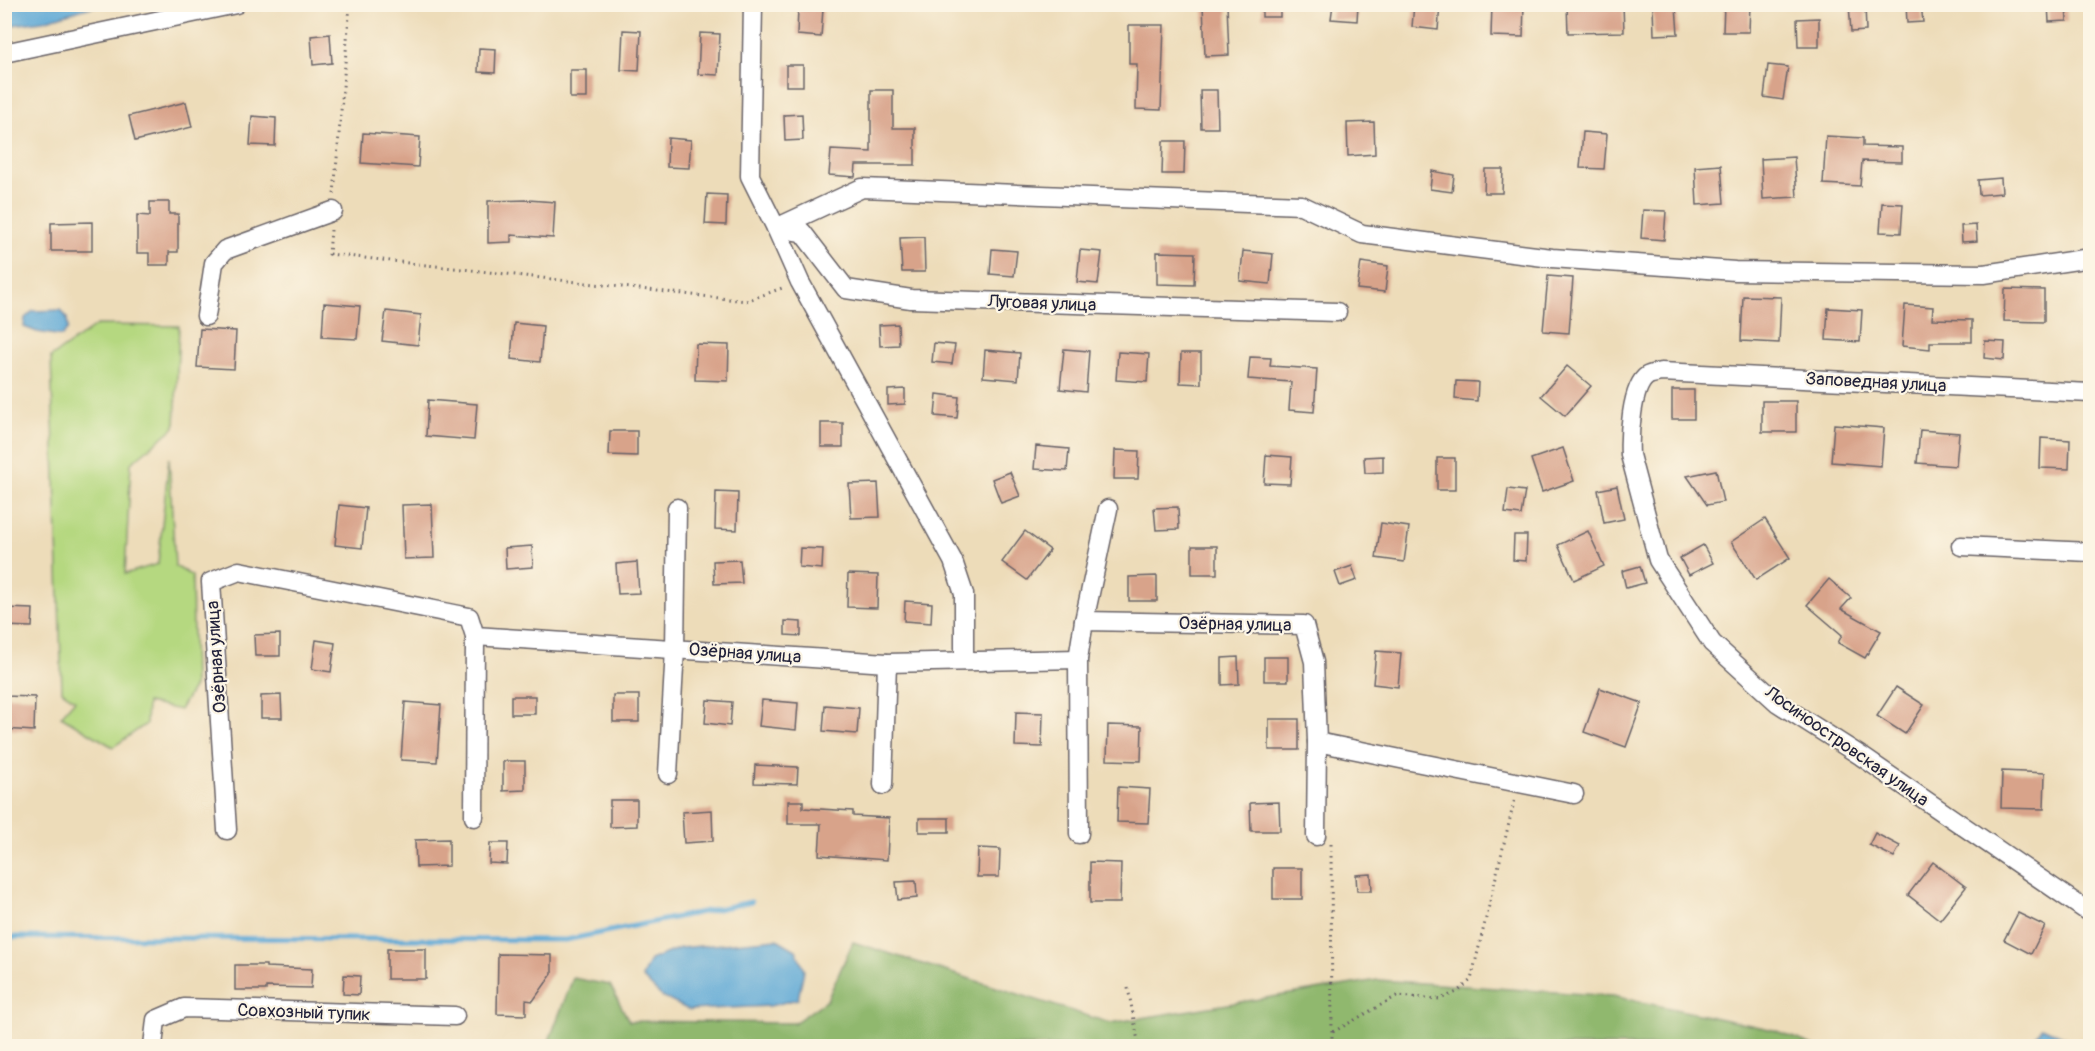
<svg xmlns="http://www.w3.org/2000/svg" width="2095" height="1051" font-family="Pangolin,sans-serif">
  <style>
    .green { fill: #b5d880; stroke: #6c7d5e; stroke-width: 1.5 }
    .forest { fill: #90b86e; stroke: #596d54; stroke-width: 1.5 }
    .water { fill: #5ea9d6; stroke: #406688; stroke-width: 1.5 }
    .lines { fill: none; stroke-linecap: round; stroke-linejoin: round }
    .stream { stroke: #5ea9d6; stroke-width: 5 }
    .building { fill: #d8a38a }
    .minor-casing { stroke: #696367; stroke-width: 21 }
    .path { stroke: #696367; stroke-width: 3; stroke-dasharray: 1.5 4.5; stroke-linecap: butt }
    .minor { stroke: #fff; stroke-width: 18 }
    .labels { text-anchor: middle; stroke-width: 4.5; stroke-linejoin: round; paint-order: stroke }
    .street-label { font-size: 18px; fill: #22223b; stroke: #fcf5e5 }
  </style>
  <rect width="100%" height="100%" fill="#fcf5e5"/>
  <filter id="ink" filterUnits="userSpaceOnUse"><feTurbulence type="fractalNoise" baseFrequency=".0167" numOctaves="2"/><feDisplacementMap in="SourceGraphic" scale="12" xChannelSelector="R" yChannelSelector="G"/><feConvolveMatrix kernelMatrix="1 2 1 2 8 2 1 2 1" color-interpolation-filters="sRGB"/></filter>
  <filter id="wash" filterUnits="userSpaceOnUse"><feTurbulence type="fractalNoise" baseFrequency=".008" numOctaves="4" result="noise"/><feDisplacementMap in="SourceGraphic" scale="24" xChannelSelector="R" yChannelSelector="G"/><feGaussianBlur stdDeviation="1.35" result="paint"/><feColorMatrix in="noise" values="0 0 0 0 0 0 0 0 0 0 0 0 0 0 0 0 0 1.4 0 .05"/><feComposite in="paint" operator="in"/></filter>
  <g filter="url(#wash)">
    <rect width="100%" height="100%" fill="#eddcb9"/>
    <!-- green -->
    <polygon class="green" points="97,325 179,326 175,427 131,463 125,574 158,564 169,458 175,566 192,576 194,686 180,710 147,703 146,724 113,747 61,716 75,700 62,691 51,357"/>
    <!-- forest -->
    <polygon class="forest" points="853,942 1110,1023 1378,980 1613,996 1774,1030 1815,1046 547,1046 573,978 610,985 629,1021 794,1023 827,1000"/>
    <!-- water -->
    <g class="water">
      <polygon points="4,5 5,4 98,5 43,21 5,26"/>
      <polygon points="61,310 67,318 68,329 62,336 37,332 24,327 25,318 33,311"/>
      <polygon points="777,939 796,950 804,970 798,999 770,1006 689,1010 662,997 642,977 650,960 680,948"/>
      <polygon points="2042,1027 2080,1044 2080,1046 2030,1046"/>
    </g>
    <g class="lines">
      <!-- stream -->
      <polyline class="stream" points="4,937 566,940 751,902"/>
    </g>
    <g id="blocks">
      <!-- building -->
      <g class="building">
        <polygon points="1203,4 1227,4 1229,55 1205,56"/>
        <rect x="1262" y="4" width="18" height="13"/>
        <polygon points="1333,4 1358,4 1357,21 1331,19"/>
        <polygon points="1414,4 1440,4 1438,30 1412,27"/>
        <polygon points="1492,4 1524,4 1523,37 1491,36"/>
        <polygon points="1567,4 1623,4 1624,32 1568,33"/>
        <polygon points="1724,4 1750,4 1749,32 1723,32"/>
        <polygon points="1849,4 1865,4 1866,31 1851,32"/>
        <polygon points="1906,4 1921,4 1923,22 1907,23"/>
        <polygon points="2048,4 2066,4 2067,21 2049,22"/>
        <polygon points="1676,6 1678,34 1654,35 1653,7"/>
        <polygon points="798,8 823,9 821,37 797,35"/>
        <polygon points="1819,18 1819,47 1798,47 1797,19"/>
        <polygon points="1129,25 1164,25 1161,110 1136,109 1137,64 1129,64"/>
        <polygon points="623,30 641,31 639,71 621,70"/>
        <polygon points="700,33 720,34 718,75 698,74"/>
        <polygon points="330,34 332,63 313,65 311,36"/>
        <polygon points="479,48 496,49 495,73 478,72"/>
        <rect x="786" y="65" width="17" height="21"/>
        <polygon points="1768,65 1788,67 1783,100 1764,97"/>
        <rect x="570" y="70" width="17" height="28"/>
        <polygon points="871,90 893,90 893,128 915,128 915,165 856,165 855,177 829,175 831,150 871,152"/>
        <polygon points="1200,90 1217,90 1218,128 1201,128"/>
        <polygon points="186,102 192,127 135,141 129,116"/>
        <polygon points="802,114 803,140 785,141 784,115"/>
        <polygon points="252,116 276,118 275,146 250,145"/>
        <polygon points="1374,122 1375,154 1348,156 1347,123"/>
        <polygon points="1583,132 1607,134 1604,169 1580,168"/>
        <polygon points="363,133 420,137 418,167 361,163"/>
        <polygon points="1826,136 1863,138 1863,146 1902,147 1902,162 1862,161 1860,186 1823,184"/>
        <polygon points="668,138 691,140 689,168 667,167"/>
        <polygon points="1163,141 1185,141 1184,174 1162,174"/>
        <polygon points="1794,157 1797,197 1763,199 1761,159"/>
        <polygon points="1721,165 1724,203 1697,205 1695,167"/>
        <polygon points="1485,169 1503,169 1502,193 1484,193"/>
        <polygon points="1432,171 1454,175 1452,192 1430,189"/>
        <polygon points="2001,178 2002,193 1979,195 1978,180"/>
        <polygon points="707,194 727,195 726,225 705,224"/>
        <polygon points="528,200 555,202 553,238 511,235 511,242 488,243 488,201"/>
        <polygon points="150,202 169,202 169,214 178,214 178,252 169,252 169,265 149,265 149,253 137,253 137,215 150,216"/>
        <polygon points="1882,203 1903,204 1901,233 1880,232"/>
        <polygon points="1643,210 1666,211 1664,240 1641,238"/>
        <polygon points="92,222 92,251 51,251 51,223"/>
        <polygon points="1976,225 1977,241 1962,242 1961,226"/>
        <polygon points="924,237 925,272 902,272 900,238"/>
        <polygon points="992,249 1017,251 1014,276 990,274"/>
        <polygon points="1080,250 1102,252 1098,284 1077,282"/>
        <polygon points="1243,251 1273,254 1270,284 1240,281"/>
        <polygon points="1157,252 1195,253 1194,285 1157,284"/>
        <polygon points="1361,262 1388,266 1385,292 1357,289"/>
        <polygon points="1548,276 1573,278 1569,333 1543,331"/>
        <polygon points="2005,289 2044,290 2044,322 2004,321"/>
        <polygon points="1743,296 1781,297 1779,343 1741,341"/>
        <polygon points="324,303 360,306 357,339 322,337"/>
        <polygon points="1905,305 1933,307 1932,319 1972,320 1972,342 1930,342 1930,349 1902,346"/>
        <polygon points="1828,308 1862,310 1860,342 1826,340"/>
        <polygon points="386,311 421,315 418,345 382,341"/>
        <polygon points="514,323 543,326 540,362 511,359"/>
        <polygon points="898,324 899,345 880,346 879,325"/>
        <polygon points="200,329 236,331 234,369 197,367"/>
        <polygon points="1985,341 2005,342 2004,360 1984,358"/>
        <polygon points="934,343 955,345 952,364 932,362"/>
        <polygon points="696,344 729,345 728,381 695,380"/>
        <polygon points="1064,349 1089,351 1086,392 1060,389"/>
        <polygon points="985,350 1020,353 1018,380 983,377"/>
        <polygon points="1118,352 1149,354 1147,382 1116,380"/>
        <polygon points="1181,353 1201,353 1201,384 1180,383"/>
        <polygon points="1250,357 1271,358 1270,366 1317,369 1314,412 1289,410 1291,382 1248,379"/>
        <polygon points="1567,366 1591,386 1565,416 1541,396"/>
        <polygon points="1456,381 1478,382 1477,401 1455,399"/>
        <polygon points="905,389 905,404 888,405 888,390"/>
        <rect x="1672" y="390" width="22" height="29"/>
        <polygon points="937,394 959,397 957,418 935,416"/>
        <polygon points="428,400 477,404 474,440 426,436"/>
        <rect x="1762" y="401" width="34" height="31"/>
        <rect x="821" y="423" width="22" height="24"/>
        <polygon points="1834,424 1884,428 1881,466 1831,462"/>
        <polygon points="1920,430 1959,433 1956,466 1917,463"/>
        <polygon points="610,431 637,431 637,456 609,455"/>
        <polygon points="2041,438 2070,440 2069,469 2040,468"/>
        <polygon points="1036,446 1069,449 1067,471 1034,469"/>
        <polygon points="1563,448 1574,481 1542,492 1531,459"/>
        <polygon points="1115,450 1139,451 1138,479 1114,479"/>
        <polygon points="1266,455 1292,457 1290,484 1264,483"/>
        <polygon points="1383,456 1383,472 1365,473 1364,457"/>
        <rect x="1437" y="458" width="18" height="32"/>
        <polygon points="1716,470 1723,502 1707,505 1687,476"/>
        <polygon points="1010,472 1020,496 1001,503 992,479"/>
        <polygon points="878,483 880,517 851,518 849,484"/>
        <polygon points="1617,486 1624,519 1604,523 1598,490"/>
        <polygon points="1508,489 1525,491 1521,515 1505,513"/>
        <polygon points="716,492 738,493 737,530 715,529"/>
        <polygon points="432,504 434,558 404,559 402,505"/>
        <polygon points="339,505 366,508 362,548 335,545"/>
        <polygon points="1178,507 1179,529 1156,530 1154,508"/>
        <polygon points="1765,519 1790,558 1756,580 1731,542"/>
        <polygon points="1381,523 1409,527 1404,562 1376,558"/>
        <polygon points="1025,531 1050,550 1027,580 1002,562"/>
        <polygon points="1588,531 1604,566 1574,580 1558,545"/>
        <polygon points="1514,535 1527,535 1526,561 1513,560"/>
        <polygon points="1703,545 1713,563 1689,575 1680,558"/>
        <polygon points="532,546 533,567 506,569 505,548"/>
        <rect x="1192" y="546" width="25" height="28"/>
        <polygon points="800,548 823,549 822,569 799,567"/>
        <polygon points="740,560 742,583 714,584 713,561"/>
        <polygon points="637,562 639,593 618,594 616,564"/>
        <polygon points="1352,566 1357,580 1340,586 1335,572"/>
        <polygon points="1640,566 1645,583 1626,588 1622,571"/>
        <polygon points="848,574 878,575 877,608 847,607"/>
        <polygon points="1157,576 1157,601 1129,601 1129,577"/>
        <polygon points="1829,579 1851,598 1841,609 1881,631 1865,658 1838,643 1842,635 1807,605"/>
        <polygon points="905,601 932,603 931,623 904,621"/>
        <polygon points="4,608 33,609 32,627 4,626"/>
        <polygon points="785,621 801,622 801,636 785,635"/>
        <polygon points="280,634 280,656 255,656 254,635"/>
        <polygon points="316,640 335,643 331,672 312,669"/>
        <polygon points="1376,651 1401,653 1398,687 1373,684"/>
        <polygon points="1238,657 1239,684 1222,685 1222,658"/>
        <rect x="1264" y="657" width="24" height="24"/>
        <polygon points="1896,687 1924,705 1905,734 1877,716"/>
        <polygon points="1600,688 1642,703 1626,747 1584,732"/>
        <polygon points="281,695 282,718 261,718 261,696"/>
        <rect x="613" y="695" width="26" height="27"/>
        <polygon points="4,696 35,697 34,731 4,729"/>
        <rect x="511" y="696" width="24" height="18"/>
        <polygon points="707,700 732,702 730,726 705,723"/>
        <polygon points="762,700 798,703 796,730 759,726"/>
        <polygon points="405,702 441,705 437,762 401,760"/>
        <polygon points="825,705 859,708 857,734 823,731"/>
        <polygon points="1016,712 1043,713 1042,747 1015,746"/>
        <rect x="1269" y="719" width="30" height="31"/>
        <polygon points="1108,725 1142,726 1141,761 1107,760"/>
        <polygon points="503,761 525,761 525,790 503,791"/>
        <polygon points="755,765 798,767 797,784 754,783"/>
        <polygon points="2002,771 2045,773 2044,809 2001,808"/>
        <polygon points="1118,787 1150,789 1148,823 1117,822"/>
        <polygon points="610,800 637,800 637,826 610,827"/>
        <polygon points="788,801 803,801 803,808 853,811 853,816 889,818 887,860 819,855 821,824 788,824"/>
        <polygon points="1279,802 1280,831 1251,831 1250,803"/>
        <polygon points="712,810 713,841 684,843 682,812"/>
        <rect x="919" y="818" width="30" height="14"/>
        <polygon points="1875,833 1900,846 1894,857 1869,845"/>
        <polygon points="449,839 449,866 416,867 415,840"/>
        <polygon points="490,843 508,843 507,864 489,863"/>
        <polygon points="978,848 1000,849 999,877 977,877"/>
        <polygon points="1090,862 1121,863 1120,903 1090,903"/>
        <polygon points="1933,862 1966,887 1940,920 1908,895"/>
        <rect x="1273" y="868" width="29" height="31"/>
        <polygon points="1371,874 1372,891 1357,891 1356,875"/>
        <polygon points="916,881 917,898 898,900 896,882"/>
        <polygon points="2018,913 2045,926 2031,954 2004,940"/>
        <rect x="387" y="949" width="39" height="30"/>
        <polygon points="498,954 552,955 552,974 533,1001 526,1000 526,1015 497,1014"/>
        <polygon points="235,965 266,965 266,967 312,969 311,988 266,987 266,990 235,990"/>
        <polygon points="344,975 360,976 359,995 343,994"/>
      </g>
    </g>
  </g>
  <g filter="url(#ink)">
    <use href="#blocks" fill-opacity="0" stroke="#696367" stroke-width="1.5"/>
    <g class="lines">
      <defs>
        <g id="minor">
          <polyline points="753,4 750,176 776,228 802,232 846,289 911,299 1337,312"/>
          <polyline points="4,53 236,4"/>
          <polyline points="206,316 214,263 225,250 333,211"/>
          <path d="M2090,393L1661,372C1657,373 1650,374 1647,376C1631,387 1629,437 1630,455L1658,560L1712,643L1778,703L1861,756L2090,913"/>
          <polyline points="1961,546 2090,552"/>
          <polyline points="1084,621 1108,509"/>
          <polyline points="964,661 964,594 953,561 800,282 776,228 862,188 1301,205 1362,234 1552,258 1735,271 1984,274 2090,258"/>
          <polyline points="1317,742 1574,794"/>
          <polyline points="668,774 675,649 677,508"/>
          <polyline points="883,785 887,663"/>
          <polyline points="474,817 475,636"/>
          <polyline points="227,830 211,582 239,571 469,617 475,636 887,663 1078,659"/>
          <polyline points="1079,834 1078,659 1084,621 1304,625 1314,662 1317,742 1316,836"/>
          <polyline points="153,1046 156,1020 184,1008 455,1016"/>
        </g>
      </defs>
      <!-- minor casing -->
      <use href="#minor" class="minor-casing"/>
      <!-- path -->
      <g class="path">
        <polyline points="334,194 350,4"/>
        <polyline points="331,230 329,254 746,301 785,287"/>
        <polyline points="1331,844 1332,1046"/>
        <polyline points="1128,988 1139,1046"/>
        <polyline points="1333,1032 1397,996 1440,999 1457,992 1471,980 1515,798"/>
      </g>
      <!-- minor -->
      <use href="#minor" class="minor"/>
    </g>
  </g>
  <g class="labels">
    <!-- street labels -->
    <g class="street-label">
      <text transform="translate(1042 303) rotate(2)" y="6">Луговая улица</text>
      <text transform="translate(1876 382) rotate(3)" y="6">Заповедная улица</text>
      <text transform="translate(1235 624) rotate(1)" y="6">Озёрная улица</text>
      <text transform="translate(745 653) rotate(4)" y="6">Озёрная улица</text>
      <text transform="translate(216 657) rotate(-94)" y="6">Озёрная улица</text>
      <text transform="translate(1847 746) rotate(35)" y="6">Лосиноостровская улица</text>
      <text transform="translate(304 1012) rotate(2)" y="6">Совхозный тупик</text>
    </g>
  </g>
  <!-- margin -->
  <rect width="2095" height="1051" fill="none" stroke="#fcf5e5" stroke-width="24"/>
</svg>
